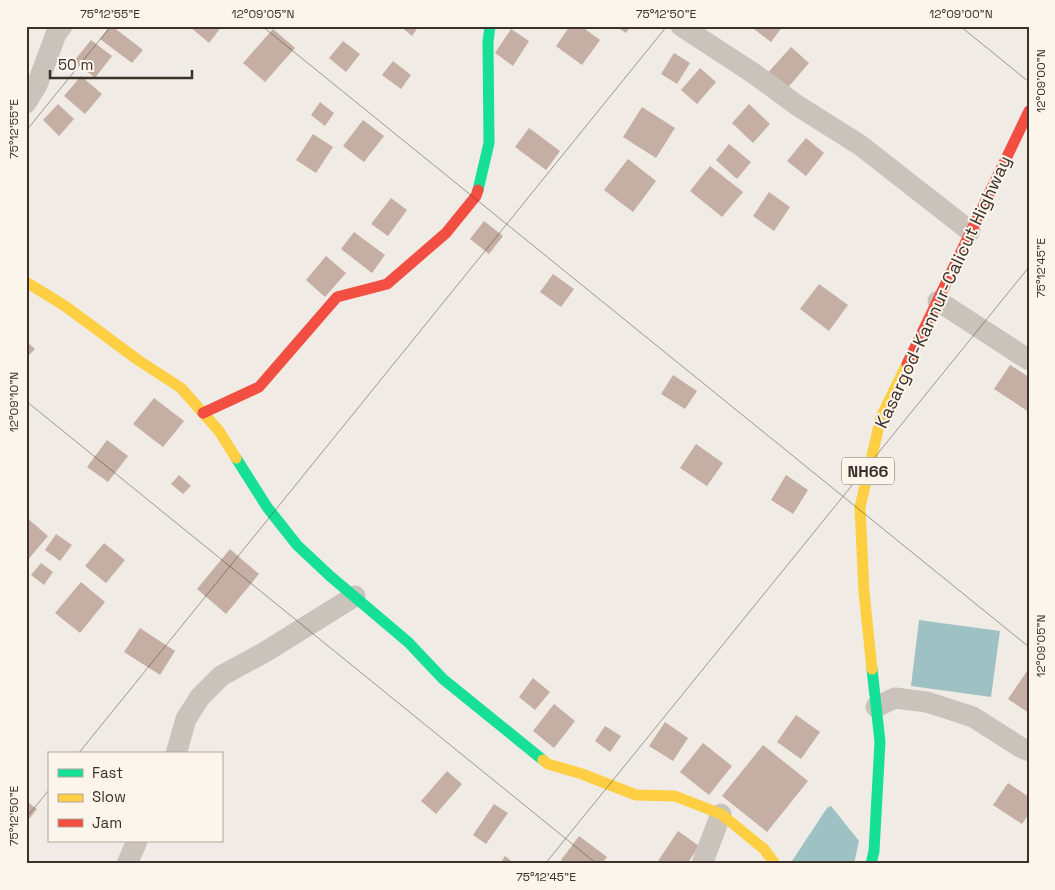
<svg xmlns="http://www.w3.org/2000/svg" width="1055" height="890" font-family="'Space Grotesk',sans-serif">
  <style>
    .water { fill: #9ec2c4 }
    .building { fill: #c5afa4 }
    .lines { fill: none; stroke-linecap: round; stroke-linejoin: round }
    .street { stroke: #cac3bc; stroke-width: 21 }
    .fast { stroke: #16e098; stroke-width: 11 }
    .slow { stroke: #ffcf43; stroke-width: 11 }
    .jam { stroke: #f24e42; stroke-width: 11 }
    .ticks { fill: none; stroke: #3c302a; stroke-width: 1; stroke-opacity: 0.45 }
    .labels { text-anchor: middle; stroke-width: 4; stroke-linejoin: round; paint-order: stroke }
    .shield { fill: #fcf5ec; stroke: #766b64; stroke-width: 1 }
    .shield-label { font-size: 16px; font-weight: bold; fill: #3c302a }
    .street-label { font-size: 18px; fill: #3c302a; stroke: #fcf5ec }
    .neatline { fill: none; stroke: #3c302a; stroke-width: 2 }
    .ticks-label { font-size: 12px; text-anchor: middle; fill: #3c302a }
  </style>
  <rect width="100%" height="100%" fill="#f0ebe4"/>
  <!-- water -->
  <g class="water">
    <polygon points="919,620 1000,631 991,697 911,686"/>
    <polygon points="831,806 859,841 854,864 790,864 827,808"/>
  </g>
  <!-- building -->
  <g class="building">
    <polygon points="110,26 112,26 143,50 132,63 100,39"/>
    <polygon points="189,26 222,26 209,43"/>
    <polygon points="400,26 419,26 412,36"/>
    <polygon points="570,26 581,26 600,40 582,65 556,46"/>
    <polygon points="615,26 631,26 626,33"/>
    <polygon points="750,26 783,26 771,42"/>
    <polygon points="273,29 295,48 265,82 243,63"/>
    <polygon points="511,29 529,41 513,66 495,53"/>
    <polygon points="91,40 112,56 95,78 74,61"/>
    <polygon points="343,41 360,54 346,72 329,58"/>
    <polygon points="791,47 809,63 785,91 766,75"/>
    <polygon points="674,53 690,63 677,84 661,74"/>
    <polygon points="393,61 411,75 401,89 382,75"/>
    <polygon points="700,68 716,82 697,104 681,90"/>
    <polygon points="81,76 102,94 85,114 64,96"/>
    <polygon points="320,102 334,113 325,126 311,115"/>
    <polygon points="58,104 74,119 59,136 43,120"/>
    <polygon points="749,104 770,124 753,143 732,123"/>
    <polygon points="642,107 675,128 656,158 623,137"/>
    <polygon points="363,120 384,136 364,162 343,146"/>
    <polygon points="529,128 560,151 546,170 515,147"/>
    <polygon points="313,134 333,147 316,173 296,160"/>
    <polygon points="806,138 824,153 806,176 787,161"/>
    <polygon points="729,144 751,162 737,179 716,160"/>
    <polygon points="628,159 656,181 633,212 604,190"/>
    <polygon points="710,166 743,192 722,217 690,191"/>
    <polygon points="769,192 790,207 774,231 753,216"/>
    <polygon points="391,198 407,210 388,236 371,224"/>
    <polygon points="484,221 503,236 489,254 470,239"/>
    <polygon points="354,232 385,255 372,273 341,249"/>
    <polygon points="326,256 346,273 325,297 306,280"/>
    <polygon points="553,274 574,289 561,307 540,292"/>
    <polygon points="819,284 848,305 829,331 800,309"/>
    <polygon points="26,341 35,349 26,358"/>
    <polygon points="1010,365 1029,377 1029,412 994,389"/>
    <polygon points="673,375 697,391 685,409 661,394"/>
    <polygon points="154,398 184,421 163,447 133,424"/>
    <polygon points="107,440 128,456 108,482 87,467"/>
    <polygon points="696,444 723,463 707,486 680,468"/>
    <polygon points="179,475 191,486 183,494 171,484"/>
    <polygon points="786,475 808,490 793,514 771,500"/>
    <polygon points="26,517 48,536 26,562"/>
    <polygon points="56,534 72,545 60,561 45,550"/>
    <polygon points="104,543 125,560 106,583 85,566"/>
    <polygon points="230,549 259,574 226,614 197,589"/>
    <polygon points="41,563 53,572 44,585 31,575"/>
    <polygon points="81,582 105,602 80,633 55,613"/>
    <polygon points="140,628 175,651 160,675 124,652"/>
    <polygon points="1029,668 1029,713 1008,699"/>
    <polygon points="533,678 550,692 535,710 519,697"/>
    <polygon points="554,704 575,721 554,748 533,731"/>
    <polygon points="796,715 820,732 801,759 777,742"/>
    <polygon points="665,722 688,738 673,761 649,746"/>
    <polygon points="605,726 621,736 610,752 595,741"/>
    <polygon points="703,743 732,766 709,795 680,772"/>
    <polygon points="763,745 808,781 767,832 722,796"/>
    <polygon points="447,771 462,784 436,814 421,801"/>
    <polygon points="1008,783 1029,797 1029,814 1022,824 993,805"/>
    <polygon points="26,801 37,809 30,818 26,815"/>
    <polygon points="494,804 508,813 486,844 473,835"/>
    <polygon points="678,831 699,846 687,864 656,864"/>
    <polygon points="579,836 607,857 602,864 567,864 561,860"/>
    <polygon points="505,856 515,864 500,864"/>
  </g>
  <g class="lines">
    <!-- street -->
    <g class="street">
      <polyline points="681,26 753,73 798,106 860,145 970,231"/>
      <polyline points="26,103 37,85 56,34 62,26"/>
      <polyline points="938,301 1029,360"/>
      <polyline points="876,707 895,698 927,702 973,717 1020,747 1029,751"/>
      <polyline points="176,754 186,719 200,697 221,676 265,652 355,596"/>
      <polyline points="127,864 137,841"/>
      <polyline points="702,864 721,814"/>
    </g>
    <!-- fast -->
    <g class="fast">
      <polyline points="478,190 489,143 488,42 490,26"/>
      <polyline points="236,458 267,507 297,545 330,576 408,642 443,679 543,760"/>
      <polyline points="871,864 874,851 880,742 872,669"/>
    </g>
    <!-- slow -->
    <g class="slow">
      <polyline points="26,282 65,306 138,360 181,388 219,431 236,458"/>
      <polyline points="872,669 864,592 860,507 881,417 907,364"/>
      <polyline points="543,760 548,764 582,774 636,795 675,796 721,814 764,849 775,864"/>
    </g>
    <!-- jam -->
    <g class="jam">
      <polyline points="907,364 1029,111"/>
      <polyline points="203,413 259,387 337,297 387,284 446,233 476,196 478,190"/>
    </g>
  </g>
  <!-- ticks -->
  <path class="ticks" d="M262,26L1029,647M960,26L1029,82M26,131L111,26M26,401L597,864M78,754L667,26M26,818L49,790M545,864L1029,267"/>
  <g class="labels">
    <!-- shield labels -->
    <rect class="shield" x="842" y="457.5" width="52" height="27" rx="4"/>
    <g class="shield-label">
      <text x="868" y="477">NH66</text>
    </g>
    <!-- street labels -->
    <g class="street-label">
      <text transform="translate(943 292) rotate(-65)" y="6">Kasargod-Kannur-Calicut Highway</text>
    </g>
  </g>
  <!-- border -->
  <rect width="1055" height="890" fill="none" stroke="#fcf5ec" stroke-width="55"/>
  <!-- legend -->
  <rect x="48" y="752" width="175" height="90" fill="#fcf5ec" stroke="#afa69e"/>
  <rect x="58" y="769" width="25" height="8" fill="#16e098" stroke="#afa69e"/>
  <text x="92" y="778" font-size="15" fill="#3c302a">Fast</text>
  <rect x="58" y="794" width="25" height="8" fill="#ffcf43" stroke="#afa69e"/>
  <text x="92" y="802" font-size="15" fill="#3c302a">Slow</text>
  <rect x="58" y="819" width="25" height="8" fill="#f24e42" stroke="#afa69e"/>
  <text x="92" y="828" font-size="15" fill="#3c302a">Jam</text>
  <!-- scale -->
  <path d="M50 70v8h142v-8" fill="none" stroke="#3c302a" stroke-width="2.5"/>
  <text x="58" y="70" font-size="15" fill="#3c302a" stroke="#fcf5ec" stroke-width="4" paint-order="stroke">50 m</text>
  <rect x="28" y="28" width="1000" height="834" class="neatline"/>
  <g class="ticks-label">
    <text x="110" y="18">75°12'55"E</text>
    <text x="263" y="18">12°09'05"N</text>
    <text x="666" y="18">75°12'50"E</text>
    <text x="961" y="18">12°09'00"N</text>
    <text transform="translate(1041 81) rotate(-90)" y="4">12°09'00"N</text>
    <text transform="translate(14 129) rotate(-90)" y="4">75°12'55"E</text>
    <text transform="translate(1041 268) rotate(-90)" y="4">75°12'45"E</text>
    <text transform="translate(14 402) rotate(-90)" y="4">12°09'10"N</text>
    <text transform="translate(1041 646) rotate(-90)" y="4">12°09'05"N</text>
    <text transform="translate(14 816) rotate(-90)" y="4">75°12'50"E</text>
    <text x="546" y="881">75°12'45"E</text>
  </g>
</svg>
